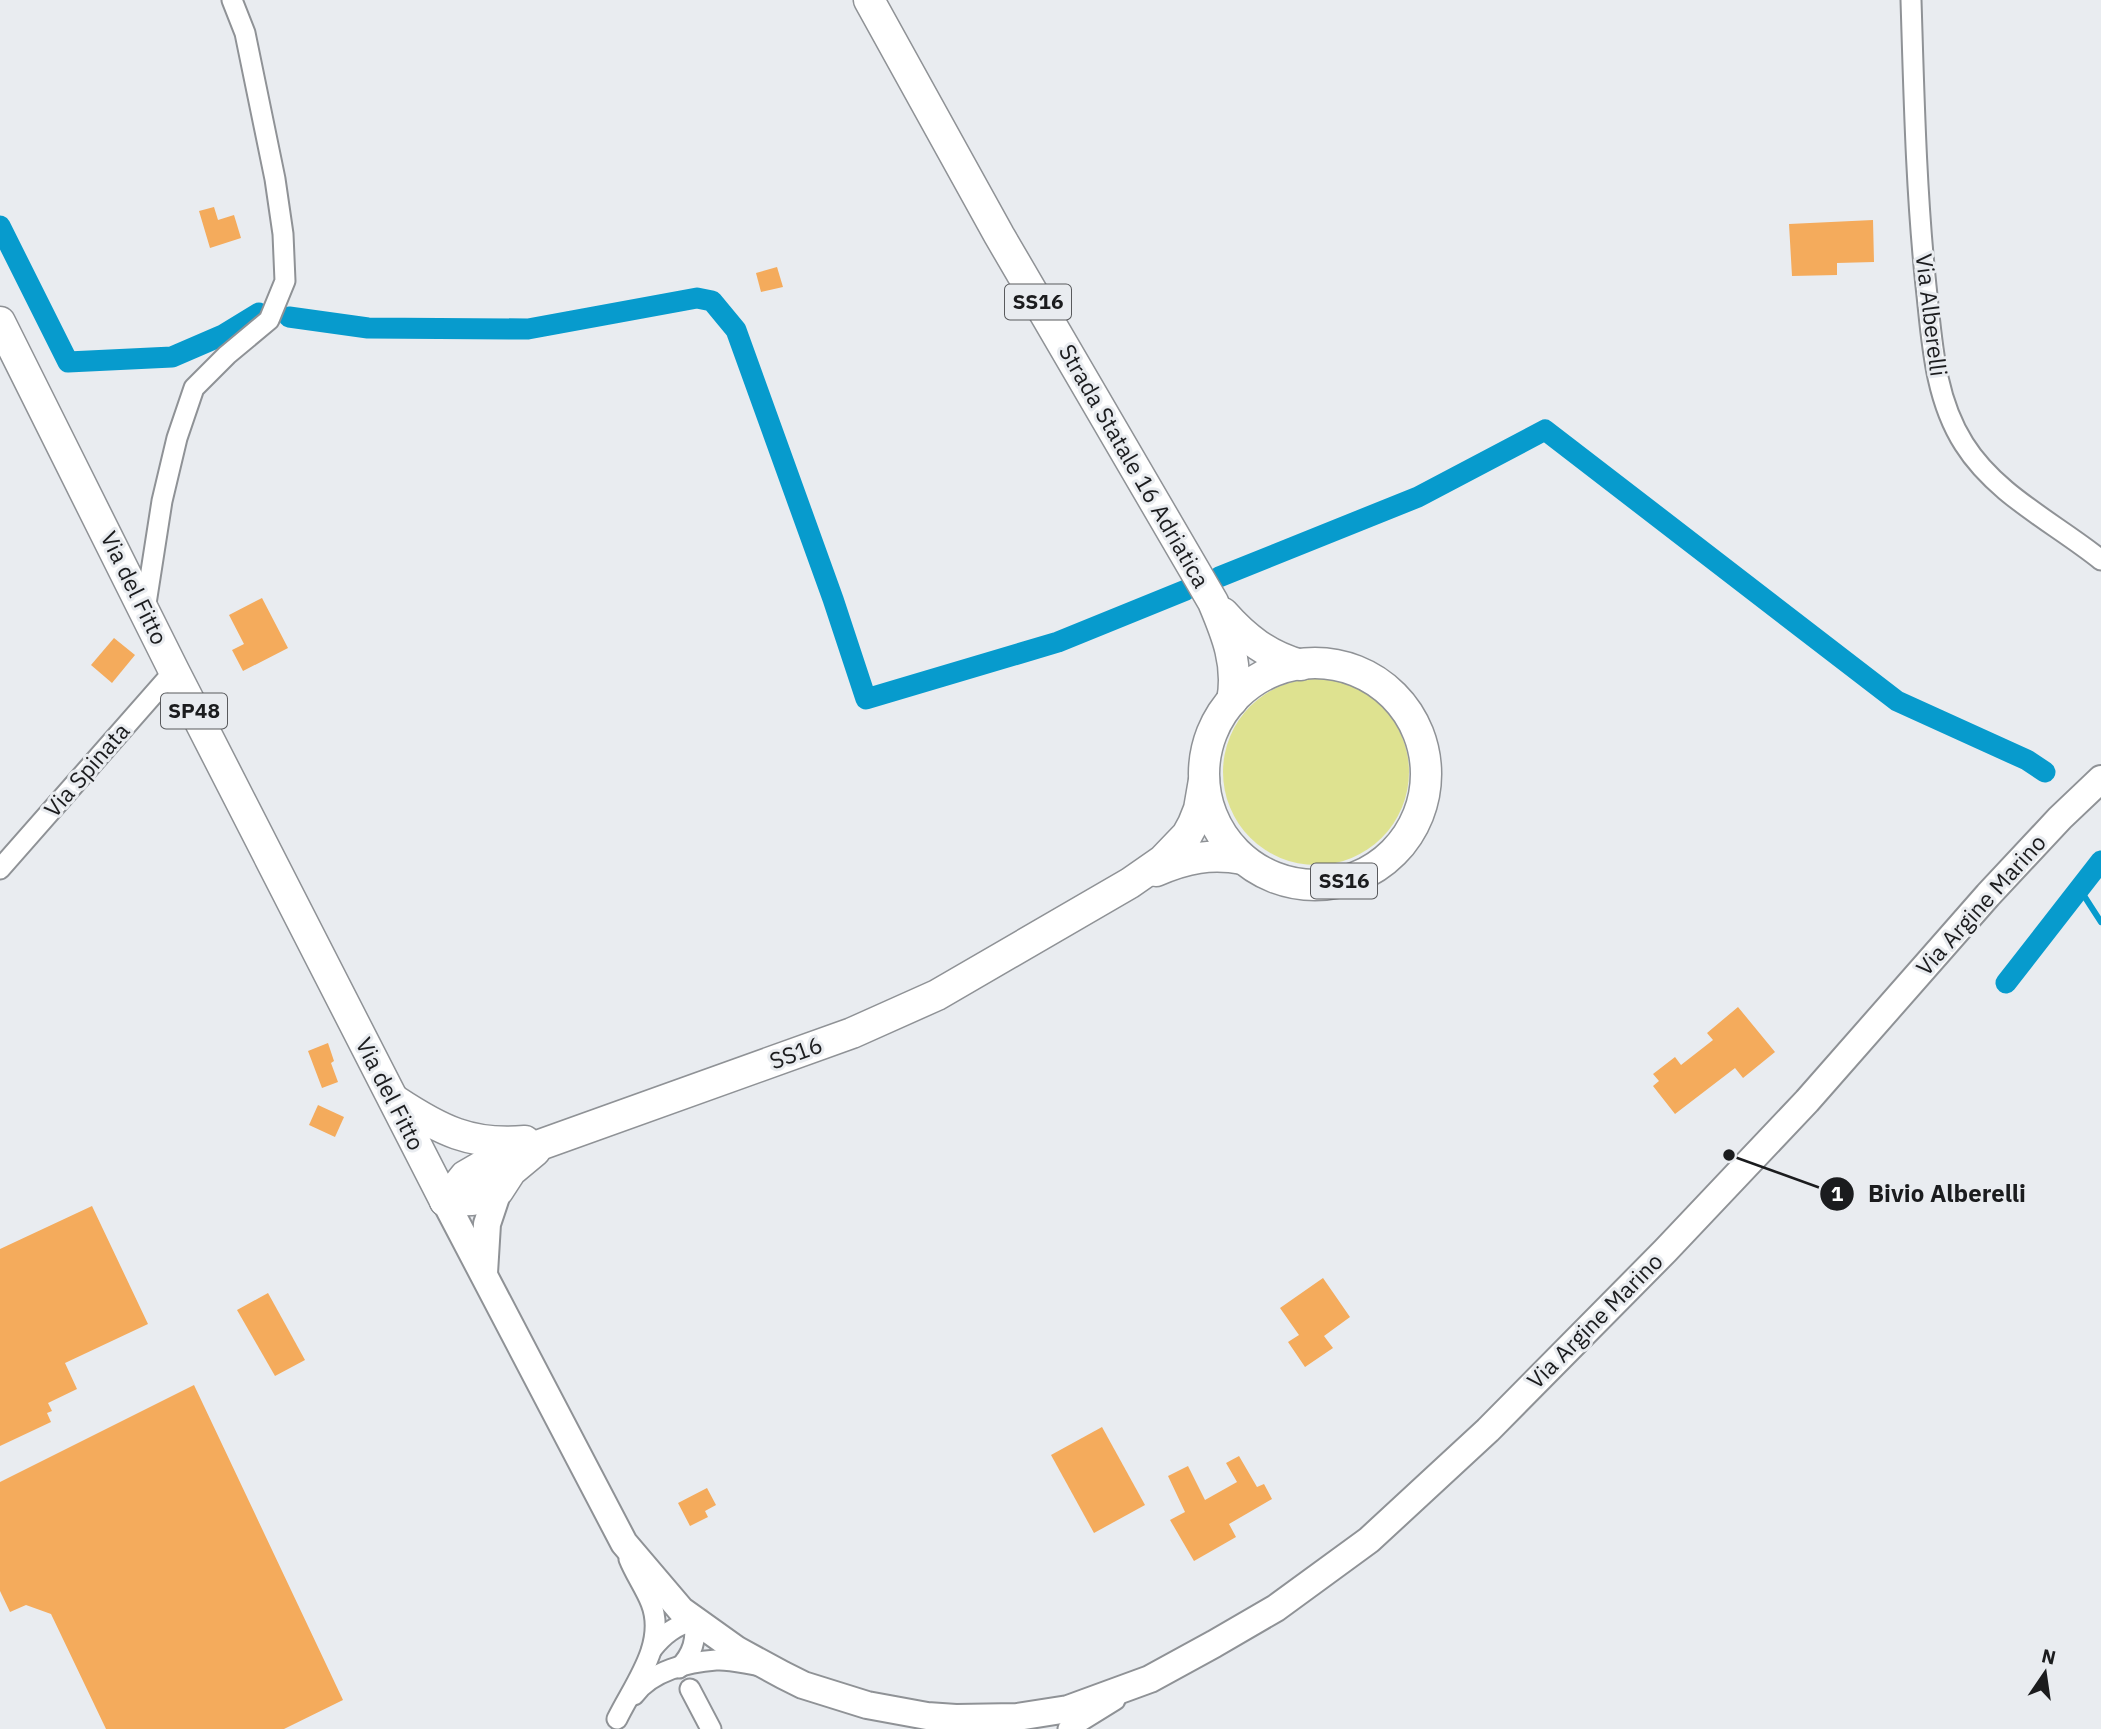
<svg xmlns="http://www.w3.org/2000/svg" width="2101" height="1729" font-family="'IBM Plex Sans',sans-serif">
  <style>
    .grass { fill: #dee290 }
    .lines { fill: none; stroke-linecap: round; stroke-linejoin: round }
    .stream { stroke: #079bcd; stroke-width: 6 }
    .canal { stroke: #079bcd; stroke-width: 21 }
    .building { fill: #f4ab5c }
    .street-casing { stroke: #8f9296; stroke-width: 23 }
    .secondary-casing { stroke: #8f9296; stroke-width: 30 }
    .primary-casing { stroke: #8f9296; stroke-width: 33 }
    .street { stroke: #fff; stroke-width: 19 }
    .secondary { stroke: #fff; stroke-width: 26 }
    .primary { stroke: #fff; stroke-width: 30 }
    .labels { text-anchor: middle; stroke-width: 6; stroke-linejoin: round; paint-order: stroke }
    .shield { fill: #e9ecf0; stroke: #595a5d; stroke-width: 2 }
    .shield-label { font-size: 21px; font-weight: bold; fill: #1b1c1e }
    .street-label { font-size: 23px; fill: #1b1c1e; stroke: #e9ecf0 }
    .leader { fill: none; stroke: #1b1c1e; stroke-width: 2.5 }
    .callout-dot { fill: #1b1c1e; stroke: #e9ecf0; stroke-width: 2.5 }
    .mark-label { font-size: 21px; text-anchor: middle; font-weight: bold; fill: #fff }
    .callout-label { font-size: 24px; text-anchor: middle; font-weight: bold; fill: #1b1c1e; stroke: #e9ecf0; stroke-width: 6; stroke-linejoin: round; paint-order: stroke }
  </style>
  <rect width="100%" height="100%" fill="#e9ecf0"/>
  <!-- grass -->
  <circle class="grass" cx="1316" cy="772" r="93"/>
  <g class="lines">
    <!-- stream -->
    <polyline class="stream" points="2079,888 2101,922"/>
    <!-- canal -->
    <g class="canal">
      <polyline points="0,226 68,362 172,357 223,335 259,313"/>
      <polyline points="289,317 368,328 528,329 697,298 712,301 736,330 833,599 866,699 1058,642 1186,590"/>
      <polyline points="1219,577 1418,497 1545,430 1897,701 2027,760 2045,772"/>
      <polyline points="2006,983 2101,861"/>
    </g>
  </g>
  <!-- building -->
  <g class="building">
    <polygon points="214,207 218,220 234,215 241,238 210,248 199,211"/>
    <polygon points="1873,220 1874,262 1837,263 1837,275 1792,276 1789,224"/>
    <polygon points="777,267 783,287 761,292 756,273"/>
    <polygon points="262,598 288,648 243,671 232,650 244,644 229,615"/>
    <polygon points="114,638 135,655 112,683 91,665"/>
    <polygon points="1738,1007 1775,1052 1743,1078 1735,1068 1675,1114 1653,1086 1659,1081 1653,1074 1675,1057 1681,1065 1713,1040 1707,1033"/>
    <polygon points="328,1043 334,1061 331,1063 338,1082 322,1088 308,1051"/>
    <polygon points="318,1105 344,1117 335,1137 309,1125"/>
    <polygon points="92,1206 148,1324 65,1363 77,1389 48,1403 52,1411 47,1413 51,1422 0,1446 0,1249"/>
    <polygon points="1323,1278 1350,1317 1324,1336 1333,1348 1305,1367 1288,1342 1299,1335 1280,1308"/>
    <polygon points="268,1293 305,1360 275,1376 237,1310"/>
    <polygon points="194,1385 343,1700 284,1729 106,1729 51,1614 26,1605 10,1612 0,1591 0,1482"/>
    <polygon points="1102,1427 1145,1505 1094,1533 1051,1455"/>
    <polygon points="1239,1456 1257,1487 1264,1484 1272,1499 1229,1524 1236,1537 1194,1561 1170,1520 1185,1512 1168,1476 1188,1466 1205,1500 1237,1482 1226,1463"/>
    <polygon points="707,1488 716,1505 705,1511 708,1517 690,1526 678,1503"/>
  </g>
  <g class="lines">
    <defs>
      <g id="street">
        <path d="M1911,0C1914,96 1916,191 1926,286C1932,340 1934,397 1964,444C1996,495 2055,523 2101,560"/>
        <polyline points="145,610 162,501 177,438 194,388 227,355 269,320 285,281 283,234 275,179 245,33 232,0"/>
        <polyline points="0,869 174,671"/>
        <path d="M652,1649C664,1634 675,1626 694,1620C697,1639 693,1654 679,1668"/>
        <polyline points="690,1689 711,1729"/>
        <path d="M634,1695C651,1671 688,1662 716,1660C728,1659 743,1663 755,1665"/>
        <path d="M617,1719C634,1684 667,1644 651,1603C645,1588 635,1574 629,1559"/>
        <polyline points="1068,1729 1115,1700"/>
      </g>
      <g id="secondary">
        <polyline points="445,1201 624,1543 681,1610 737,1650 783,1675 803,1685 867,1705 927,1716 956,1718 1017,1717 1068,1709 1150,1679 1214,1644 1276,1608 1369,1540 1488,1430 1665,1251 1807,1101 1988,895 2060,818 2101,779"/>
        <polyline points="484,1273 487,1224 498,1191"/>
      </g>
      <g id="primary">
        <path d="M869,0L999,235L1213,602C1227,635 1239,665 1232,701"/>
        <polyline points="0,322 174,671 445,1201"/>
        <path d="M1223,613C1245,638 1268,656 1301,665"/>
        <circle cx="1315" cy="774" r="111"/>
        <path d="M1156,871C1186,858 1211,853 1243,859"/>
        <path d="M396,1101C440,1130 471,1146 525,1141"/>
        <polyline points="445,1201 465,1176 484,1165 852,1033 937,995 1130,883 1163,860 1187,835 1193,824 1199,809 1204,780"/>
        <polyline points="445,1201 472,1200 498,1191 511,1171 535,1151"/>
      </g>
    </defs>
    <!-- street casing -->
    <use href="#street" class="street-casing"/>
    <!-- secondary casing -->
    <use href="#secondary" class="secondary-casing"/>
    <!-- primary casing -->
    <use href="#primary" class="primary-casing"/>
    <!-- street -->
    <use href="#street" class="street"/>
    <!-- secondary -->
    <use href="#secondary" class="secondary"/>
    <!-- primary -->
    <use href="#primary" class="primary"/>
  </g>
  <g class="labels">
    <!-- shield labels -->
    <g class="shield">
      <rect x="1005" y="284.5" width="66" height="35" rx="5"/>
      <rect x="161" y="693.5" width="66" height="35" rx="5"/>
      <rect x="1311" y="863.5" width="66" height="35" rx="5"/>
    </g>
    <g class="shield-label">
      <text x="1038" y="309">SS16</text>
      <text x="194" y="718">SP48</text>
      <text x="1344" y="888">SS16</text>
    </g>
    <!-- street labels -->
    <g class="street-label">
      <text transform="translate(1931 315) rotate(83)" y="8">Via Alberelli</text>
      <text transform="translate(1134 466) rotate(60)" y="8">Strada Statale 16 Adriatica</text>
      <text transform="translate(134 588) rotate(64)" y="8">Via del Fitto</text>
      <text transform="translate(87 770) rotate(-49)" y="8">Via Spinata</text>
      <text transform="translate(1981 905) rotate(-48)" y="8">Via Argine Marino</text>
      <text transform="translate(796 1053) rotate(-20)" y="8">SS16</text>
      <text transform="translate(390 1094) rotate(63)" y="8">Via del Fitto</text>
      <text transform="translate(1595 1321) rotate(-45)" y="8">Via Argine Marino</text>
    </g>
  </g>
  <!-- callouts -->
  <path class="leader" d="M1729 1155L1837 1194"/>
  <g class="callout-dot">
    <circle cx="1729" cy="1155" r="7"/>
    <circle cx="1837" cy="1194" r="18"/>
  </g>
  <g class="mark-label">
    <text x="1837" y="1201">1</text>
  </g>
  <g class="callout-label">
    <text x="1947" y="1202">Bivio Alberelli</text>
  </g>
  <!-- north arrow -->
  <g transform="translate(2045 1673) rotate(13)" stroke="#e9ecf0" stroke-width="5" paint-order="stroke">
  <path d="M0-5L12 26L0 18L-12 26Z" fill="#1b1c1e"/>
  <text y="-10" font-size="19" font-weight="bold" text-anchor="middle" fill="#1b1c1e">N</text>
  </g>
</svg>
